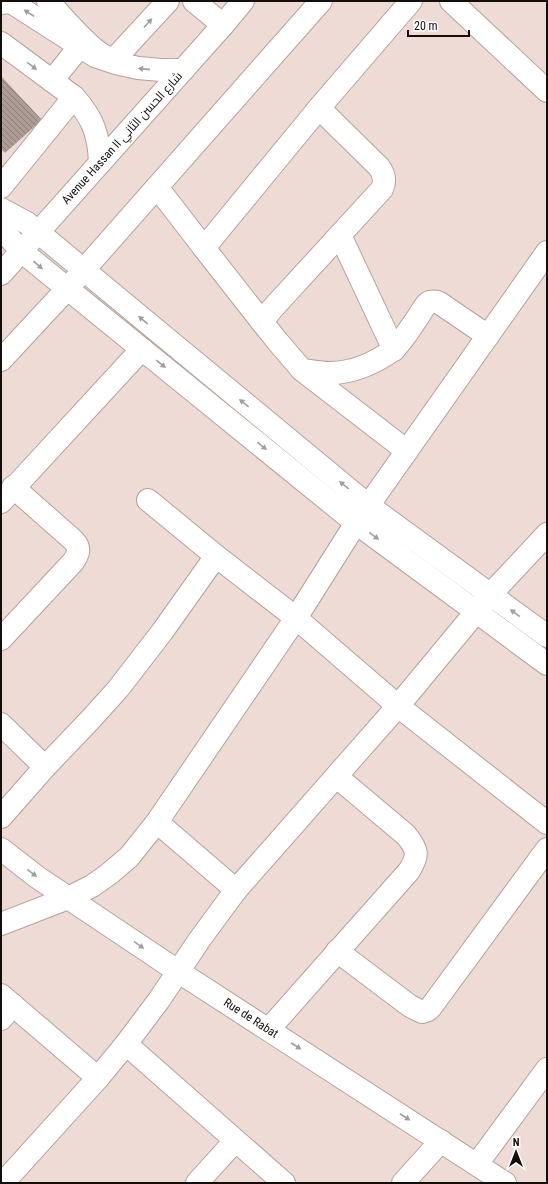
<svg xmlns="http://www.w3.org/2000/svg" width="548" height="1184" font-family="'Roboto Condensed',Cairo,sans-serif">
  <style>
    .building { fill: url(#building-back-hatch) }
    .lines { fill: none; stroke-linecap: round; stroke-linejoin: round }
    .minor-casing { stroke: #b3a29b; stroke-width: 24 }
    .major-casing { stroke: #b3a29b; stroke-width: 24 }
    .minor { stroke: #fff; stroke-width: 22 }
    .major { stroke: #fff; stroke-width: 22 }
    .oneway { fill: #a19e9d }
    .labels { text-anchor: middle; stroke-width: 3; stroke-linejoin: round; paint-order: stroke }
    .street-label { font-size: 12px; fill: #130d0b; stroke: #fff }
  </style>
  <defs>
    <pattern id="building-back-hatch" width="6" height="6" patternUnits="userSpaceOnUse"><rect width="6" height="6" fill="#ad9c96"/><path d="M-1 5l2 2M0 0l6 6M5-1l2 2" fill="none" stroke="#8c7e79"/></pattern>
  </defs>
  <rect width="100%" height="100%" fill="#eedbd5"/>
  <!-- building -->
  <polygon class="building" points="1,76 42,120 5,153 1,149"/>
  <g class="lines">
    <defs>
      <g id="minor">
        <path d="M48,1C60,14 94,55 110,58C114,59 117,56 120,53L168,1"/>
        <polyline points="194,1 223,25"/>
        <polyline points="451,1 547,91"/>
        <polyline points="1,3 9,2 14,4 95,56 116,63 138,68 161,70 183,70"/>
        <path d="M1,43L74,97C93,118 99,135 100,163"/>
        <polyline points="52,81 80,46"/>
        <polyline points="1,187 74,97"/>
        <polyline points="157,187 204,248"/>
        <polyline points="1,209 27,223 369,506 547,636"/>
        <polyline points="1,228 21,251 356,523 547,664"/>
        <polyline points="340,235 394,350"/>
        <polyline points="262,322 204,248 319,108"/>
        <polyline points="1,360 67,289 321,1"/>
        <path d="M302,370C311,371 321,373 330,373C352,373 375,363 393,350C400,345 420,314 425,306C429,301 432,301 438,302L488,336"/>
        <path d="M407,451L302,370L278,342L262,322L272,309L382,189C386,181 384,174 379,167L319,108L411,1"/>
        <polyline points="148,500 216,556 296,618 398,706 547,823"/>
        <polyline points="1,502 142,349"/>
        <path d="M1,639L73,562C79,553 81,548 73,540L13,487"/>
        <polyline points="1,724 45,767"/>
        <polyline points="1,817 45,767 90,720 118,689 162,632 216,556"/>
        <polyline points="157,822 236,890"/>
        <polyline points="1,849 37,877 179,972 505,1183"/>
        <polyline points="1,924 68,898 92,886 109,874 129,857 157,822 296,618 356,523 547,252"/>
        <polyline points="337,951 410,1006 422,1012 428,1010 431,1007 547,849"/>
        <polyline points="1,995 98,1078"/>
        <polyline points="1,1019 13,1005"/>
        <path d="M269,1029L409,871C419,855 418,850 406,835L337,777"/>
        <polyline points="126,1044 284,1183"/>
        <polyline points="477,1164 547,1069"/>
        <polyline points="3,1183 98,1078 126,1044 159,1000 200,939 236,890 398,706 490,595 547,534"/>
        <polyline points="197,1183 235,1141"/>
        <polyline points="403,1183 441,1141"/>
      </g>
      <polyline id="major" points="1,274 223,25 243,1"/>
    </defs>
    <!-- minor casing -->
    <use href="#minor" class="minor-casing"/>
    <!-- major casing -->
    <use href="#major" class="major-casing"/>
    <!-- minor -->
    <use href="#minor" class="minor"/>
    <!-- major -->
    <use href="#major" class="major"/>
  </g>
  <!-- one-way arrows -->
  <defs><path id="oneway-solid" d="M-6-.8H1V-3.2L6.5 0L1 3.2V.8H-6Z"/></defs>
  <g class="oneway">
    <use href="#oneway-solid" transform="translate(29 13) rotate(-147)"/>
    <use href="#oneway-solid" transform="translate(148 23) rotate(-48)"/>
    <use href="#oneway-solid" transform="translate(32 66) rotate(37)"/>
    <use href="#oneway-solid" transform="translate(144 69) rotate(-174)"/>
    <use href="#oneway-solid" transform="translate(38 265) rotate(40)"/>
    <use href="#oneway-solid" transform="translate(143 320) rotate(-140)"/>
    <use href="#oneway-solid" transform="translate(161 364) rotate(39)"/>
    <use href="#oneway-solid" transform="translate(244 403) rotate(-141)"/>
    <use href="#oneway-solid" transform="translate(262 446) rotate(39)"/>
    <use href="#oneway-solid" transform="translate(344 485) rotate(-141)"/>
    <use href="#oneway-solid" transform="translate(374 536) rotate(36)"/>
    <use href="#oneway-solid" transform="translate(515 613) rotate(-144)"/>
    <use href="#oneway-solid" transform="translate(32 873) rotate(37)"/>
    <use href="#oneway-solid" transform="translate(139 945) rotate(34)"/>
    <use href="#oneway-solid" transform="translate(296 1046) rotate(33)"/>
    <use href="#oneway-solid" transform="translate(405 1117) rotate(33)"/>
  </g>
  <g class="labels">
    <!-- street labels -->
    <g class="street-label">
      <text transform="translate(122 138) rotate(-48)" y="4">Avenue Hassan II شارع الحسن الثاني</text>
      <text transform="translate(251 1018) rotate(33)" y="4">Rue de Rabat</text>
    </g>
  </g>
  <!-- border -->
  <rect width="548" height="1184" fill="none" stroke="#130d0b" stroke-width="4"/>
  <!-- north arrow -->
  <g transform="translate(516 1152)" stroke="#ffffff" stroke-width="3" paint-order="stroke">
  <path d="M0-3L7 15L0 10L-7 15Z" fill="#130d0b"/>
  <text y="-6" font-size="11" font-weight="bold" text-anchor="middle" fill="#130d0b">N</text>
  </g>
  <!-- scale -->
  <path d="M408 30v6h61v-6" fill="none" stroke="#130d0b" stroke-width="2"/>
  <text x="414" y="30" font-size="12" fill="#130d0b" stroke="#ffffff" stroke-width="3" paint-order="stroke">20 m</text>
</svg>
